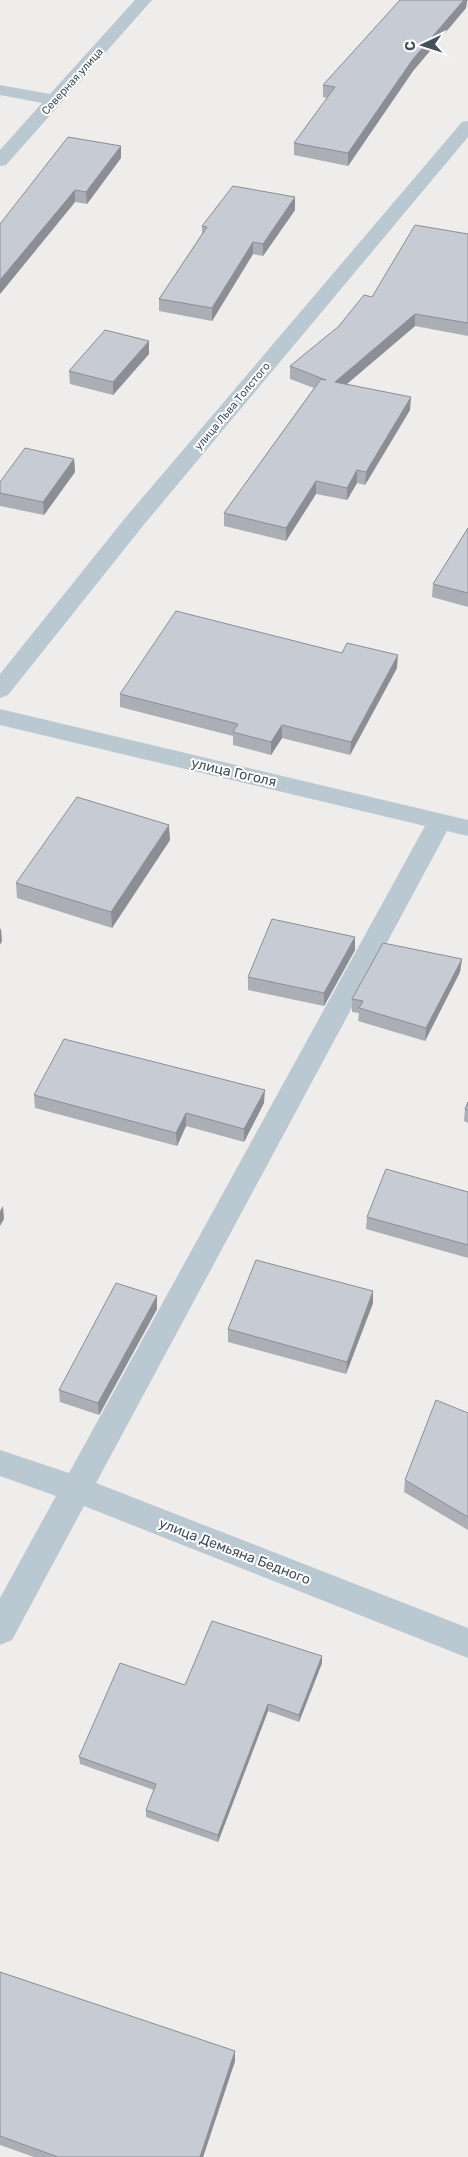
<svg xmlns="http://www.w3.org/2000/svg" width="468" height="2157" font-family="Rubik,sans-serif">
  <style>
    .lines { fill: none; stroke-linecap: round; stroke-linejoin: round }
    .minor { fill: #bac8d1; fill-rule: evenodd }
    .wall { fill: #abafb5 }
    .shaded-wall { fill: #8b8e94 }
    .building { fill: #c7cbd3; stroke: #8b8e94 }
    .labels { text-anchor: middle; stroke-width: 4; stroke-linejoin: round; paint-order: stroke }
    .far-street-label { font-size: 11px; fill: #42515c; stroke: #fff }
    .street-label { font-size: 14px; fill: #42515c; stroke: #fff }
  </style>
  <rect width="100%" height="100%" fill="#efecec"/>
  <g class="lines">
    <!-- minor -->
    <g class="minor">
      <polygon points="135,0 152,0 6,165 0,166 0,150 42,103 0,95 0,85 50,94"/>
      <polygon points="468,121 468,137 142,527 8,695 0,698 0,674 126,517 462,122"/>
      <polygon points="0,709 468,820 468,836 447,831 96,1483 468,1628 468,1658 84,1506 12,1640 0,1645 0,1598 56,1496 0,1476 0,1450 69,1473 425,826 0,725"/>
    </g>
  </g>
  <!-- wall -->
  <g class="wall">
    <polygon points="400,0 468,0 467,1 466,8 413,71 348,166 294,155 294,143 327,98 323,97 323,85"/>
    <polygon points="121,146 121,158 87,204 75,202 0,294 0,224"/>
    <polygon points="295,210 263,256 253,254 212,321 159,311 159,299 202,234 202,226"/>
    <polygon points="468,234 468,336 415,326 347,384 410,410 365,485 357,483 347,500 316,494 286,541 224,526 224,513 314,388 290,379 290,366 338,327 372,297"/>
    <polygon points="149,354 113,395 70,384 69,371"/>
    <polygon points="74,459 75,472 44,515 0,506 0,482"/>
    <polygon points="468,528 468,607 432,597 433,584"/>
    <polygon points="397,668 350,755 282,738 271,755 233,745 233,736 120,707 120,694"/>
    <polygon points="170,840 112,928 17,898 16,883"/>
    <polygon points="355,950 324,1006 248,990 248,977"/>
    <polygon points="462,959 460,972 425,1041 358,1021 359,1013 352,1012 352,999"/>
    <polygon points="34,1095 264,1103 244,1142 186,1126 177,1146 35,1108"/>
    <polygon points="468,1102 468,1123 464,1121 465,1109"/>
    <polygon points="468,1192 468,1258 366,1229 367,1217"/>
    <polygon points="373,1291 373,1303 346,1374 228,1342 228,1329"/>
    <polygon points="157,1296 157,1309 99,1415 60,1402 59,1390"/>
    <polygon points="468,1413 468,1530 404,1492 405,1480"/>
    <polygon points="322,1656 322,1663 299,1722 268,1711 218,1842 146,1817 146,1810 154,1790 80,1764 79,1757 185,1685"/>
    <polygon points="0,1972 235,2061 203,2157 34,2157 0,2145"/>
  </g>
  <!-- shaded-wall -->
  <g class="shaded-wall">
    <polygon points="461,0 468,0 467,1 466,8 413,71 348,166 348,153 413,59"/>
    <polygon points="121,146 121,158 87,204 86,192"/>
    <polygon points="75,190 75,202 0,294 0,280"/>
    <polygon points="295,197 295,210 263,256 263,244"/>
    <polygon points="253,242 253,254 212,321 212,308"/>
    <polygon points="415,314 415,326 335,394 335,382"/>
    <polygon points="149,341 149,354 113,395 113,382"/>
    <polygon points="411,397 410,410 365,485 366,472"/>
    <polygon points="74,459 75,472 44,515 43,502"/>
    <polygon points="357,470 357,483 347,500 347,488"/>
    <polygon points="316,481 316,494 286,541 286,528"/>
    <polygon points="398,655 397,668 350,755 351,742"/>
    <polygon points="282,725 282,738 271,755 271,742"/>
    <polygon points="169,825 170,840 112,928 111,912"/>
    <polygon points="1,928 2,941 0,945 0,930"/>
    <polygon points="355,937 355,950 324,1006 324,993"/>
    <polygon points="462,959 460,972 425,1041 426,1028"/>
    <polygon points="265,1090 264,1103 244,1142 244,1129"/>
    <polygon points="186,1113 186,1126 177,1146 176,1133"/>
    <polygon points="3,1206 4,1219 0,1226 0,1211"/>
    <polygon points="373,1291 373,1303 346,1374 347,1362"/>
    <polygon points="157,1296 157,1309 99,1415 98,1403"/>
    <polygon points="322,1656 322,1663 299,1722 299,1715"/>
    <polygon points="268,1704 268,1711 218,1842 218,1835"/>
    <polygon points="235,2051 235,2061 203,2157 200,2157"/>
  </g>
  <!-- building -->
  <g class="building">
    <polygon points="400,0 464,0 413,59 348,153 294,143 335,87 323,85"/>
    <polygon points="68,137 121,146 86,192 75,190 0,280 0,224"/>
    <polygon points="233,186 295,197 263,244 253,242 212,308 159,299 207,227 202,226"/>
    <polygon points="415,225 468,234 468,323 415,314 335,382 411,397 366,472 357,470 347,488 316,481 286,528 224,513 321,379 326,380 290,366 338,327 364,295 372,297"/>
    <polygon points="105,330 149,341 113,382 69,371"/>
    <polygon points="25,448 74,459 43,502 0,493 0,482"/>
    <polygon points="468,528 468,593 433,584"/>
    <polygon points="176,611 342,653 347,643 398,655 351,742 282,725 271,742 233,732 238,724 120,694"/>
    <polygon points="77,797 169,825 111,912 16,883"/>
    <polygon points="272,919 355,937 324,993 248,977"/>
    <polygon points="383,943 462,959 426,1028 359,1008 363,1001 352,999"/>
    <polygon points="64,1039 265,1090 244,1129 186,1113 176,1133 34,1095"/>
    <polygon points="468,1102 468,1110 465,1109"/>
    <polygon points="386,1169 468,1192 468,1245 367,1217"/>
    <polygon points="256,1260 373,1291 347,1362 228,1329"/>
    <polygon points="116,1283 157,1296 98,1403 59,1390"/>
    <polygon points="436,1400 468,1413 468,1517 405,1480"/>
    <polygon points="212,1621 322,1656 299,1715 268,1704 218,1835 146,1810 156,1784 79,1757 120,1663 185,1685"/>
    <polygon points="0,1972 235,2051 200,2157 58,2157 0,2136"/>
  </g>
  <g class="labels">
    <!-- far-street labels -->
    <g class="far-street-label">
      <text transform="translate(72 81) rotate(-48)" y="4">Северная улица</text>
      <text transform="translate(232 406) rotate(-50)" y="4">улица Льва Толстого</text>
    </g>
    <!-- street labels -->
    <g class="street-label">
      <text transform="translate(234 772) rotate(13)" y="5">улица Гоголя</text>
      <text transform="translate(235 1551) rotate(21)" y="5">улица Демьяна Бедного</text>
    </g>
  </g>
  <!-- north arrow -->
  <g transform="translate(423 45) rotate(266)" stroke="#ffffff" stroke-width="4" paint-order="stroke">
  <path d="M0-4L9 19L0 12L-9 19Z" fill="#42515c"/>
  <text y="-8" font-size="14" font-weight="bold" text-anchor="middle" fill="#42515c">С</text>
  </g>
</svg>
